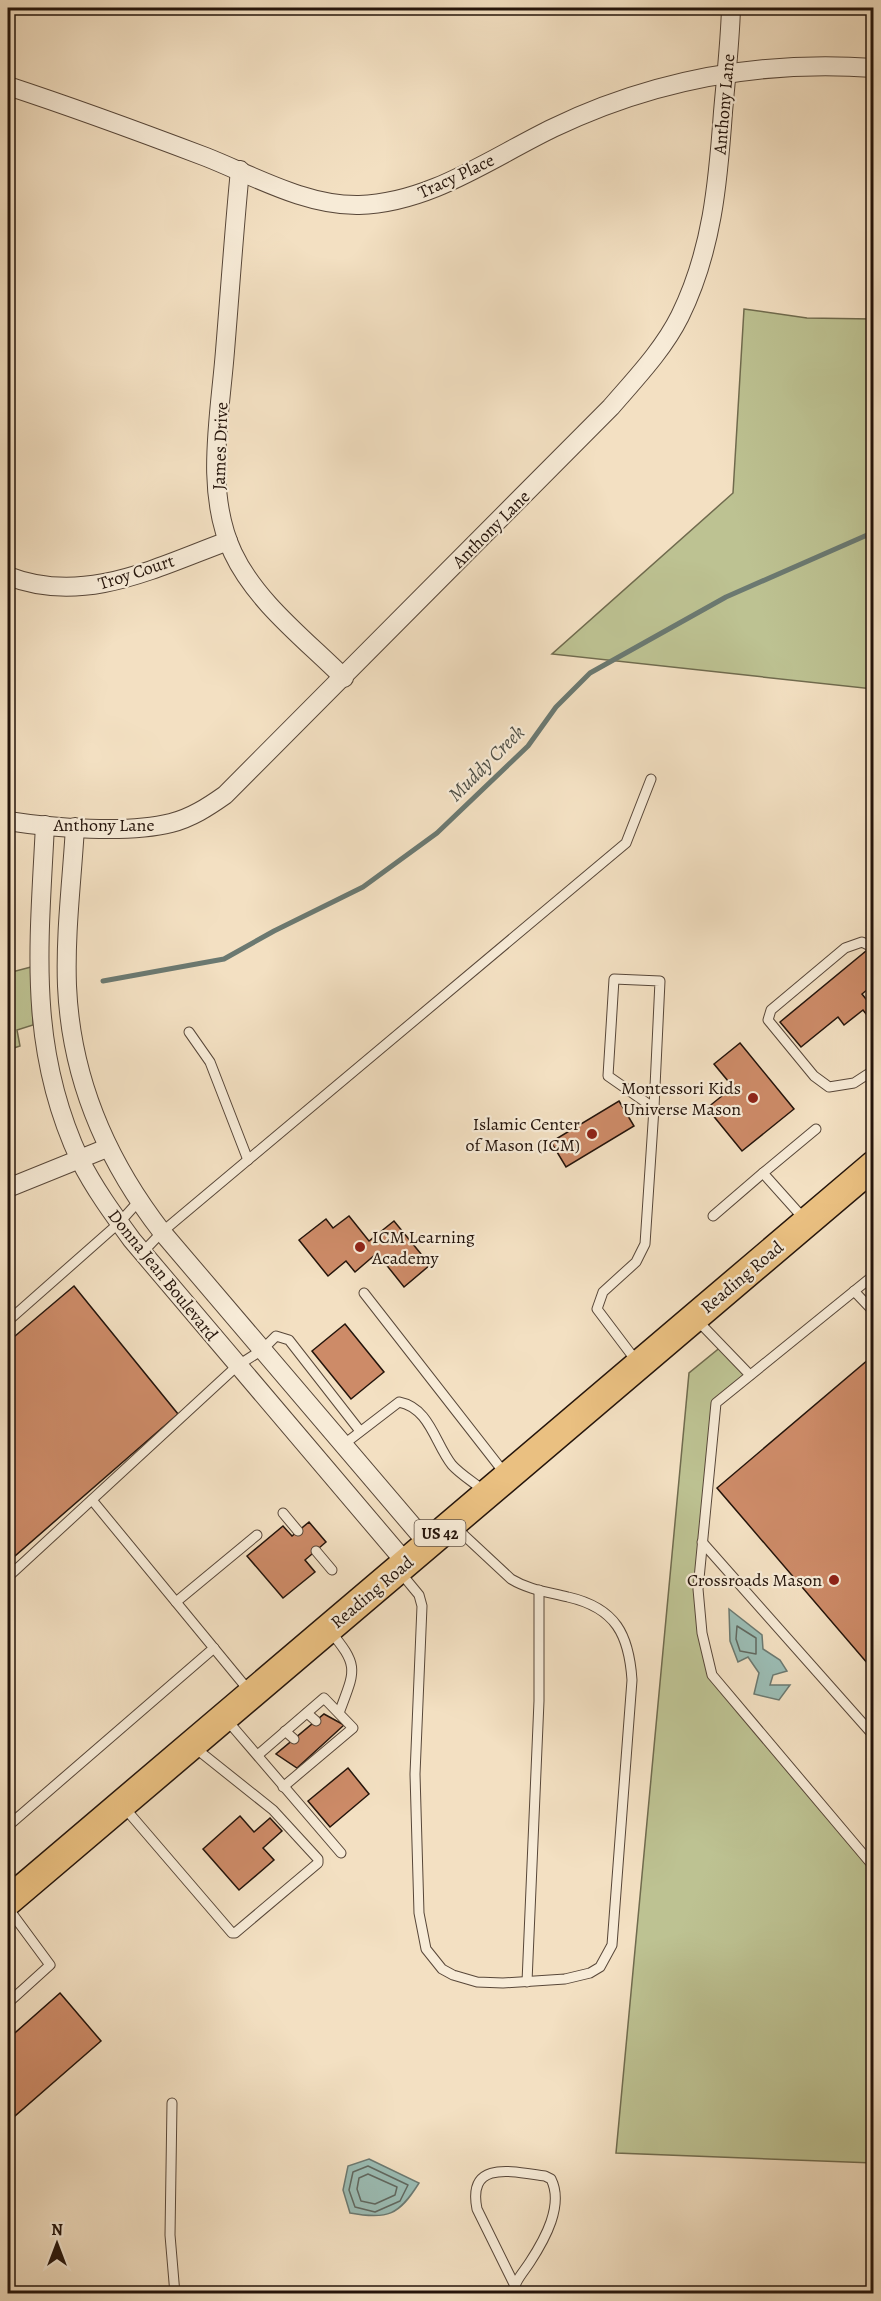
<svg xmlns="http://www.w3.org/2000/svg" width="881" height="2301" font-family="Alegreya,serif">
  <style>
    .green { fill: #bdc292; stroke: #706b4e; stroke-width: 1.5 }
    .water { fill: #9bbdb5; stroke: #6b7971; stroke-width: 1.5 }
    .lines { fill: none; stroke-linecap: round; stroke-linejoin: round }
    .shore { stroke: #606860; stroke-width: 1.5 }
    .stream { stroke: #6b7971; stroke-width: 5 }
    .building { fill: #cd8b68; stroke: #24140b; stroke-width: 1.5 }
    .service-casing { stroke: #584739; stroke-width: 11 }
    .minor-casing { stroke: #584739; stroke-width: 20 }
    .primary-casing { stroke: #24140b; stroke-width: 31 }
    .service { stroke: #f7ebd7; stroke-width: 9 }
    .minor { stroke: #f7ebd7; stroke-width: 18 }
    .primary { stroke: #eac081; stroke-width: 28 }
    .poi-dot { fill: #8f2418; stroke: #f7ebd7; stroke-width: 2 }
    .labels { text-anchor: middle; stroke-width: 4.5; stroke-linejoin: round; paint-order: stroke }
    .shield { fill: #f7ebd7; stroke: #635448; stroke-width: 1.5 }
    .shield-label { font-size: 16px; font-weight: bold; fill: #24140b }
    .street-label { font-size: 18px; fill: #24140b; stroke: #f7ebd7 }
    .poi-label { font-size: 18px; fill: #24140b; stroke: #f7ebd7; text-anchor: end }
    .water-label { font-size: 20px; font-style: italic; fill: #4e4f46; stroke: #f7ebd7 }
  </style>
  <rect width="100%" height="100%" fill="#f3e0c2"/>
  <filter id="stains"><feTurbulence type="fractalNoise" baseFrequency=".00333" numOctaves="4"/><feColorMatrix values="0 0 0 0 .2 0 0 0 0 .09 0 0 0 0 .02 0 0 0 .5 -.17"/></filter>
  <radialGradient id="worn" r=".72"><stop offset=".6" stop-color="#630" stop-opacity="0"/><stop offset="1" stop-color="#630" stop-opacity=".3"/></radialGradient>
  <!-- green -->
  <g class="green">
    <polygon points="744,309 807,318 873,319 873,689 552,654 733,493"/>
    <polygon points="31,967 33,1025 17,1030 20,1046 8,1050 8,973"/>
    <polygon points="722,1346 750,1375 716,1403 698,1589 712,1675 873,1867 873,2163 616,2153 689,1373"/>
  </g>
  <!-- water -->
  <g class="water">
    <polygon points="729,1609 762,1635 763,1649 780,1660 787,1671 773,1675 770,1685 790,1685 779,1700 754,1694 759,1673 748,1657 738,1662 730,1641"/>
    <path d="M369,2159L419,2183C399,2215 388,2220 350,2213L343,2190L348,2166Z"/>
  </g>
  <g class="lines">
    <!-- shore -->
    <g class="shore">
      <polygon points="737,1626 756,1638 756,1654 740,1651 736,1639"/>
      <polygon points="368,2166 408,2185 400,2201 375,2212 355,2207 349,2190 353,2172"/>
      <polygon points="368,2174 397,2187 395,2195 375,2204 361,2201 357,2189 359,2178"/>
    </g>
    <!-- stream -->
    <g class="stream">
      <polyline points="103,981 224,959 274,931 363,887 437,833 528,746 556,707 590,673 726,597 874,532"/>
      <polyline points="8,1023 9,1022"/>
    </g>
  </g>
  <!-- building -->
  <g class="building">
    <polygon points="866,951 874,959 874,984 862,994 874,1009 874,1016 870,1019 863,1010 844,1025 838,1017 801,1047 780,1022"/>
    <polygon points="740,1043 794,1109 742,1151 707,1108 733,1087 714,1064"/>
    <polygon points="619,1101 634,1126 566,1167 551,1142"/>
    <polygon points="349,1216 369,1241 394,1221 430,1265 404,1287 377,1253 355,1272 346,1261 328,1276 299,1240 326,1219 333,1228"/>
    <polygon points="74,1286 178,1414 8,1562 8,1342"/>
    <polygon points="345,1324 384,1372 351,1399 312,1351"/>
    <polygon points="869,1359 874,1364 874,1671 717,1488"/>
    <polygon points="309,1522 326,1542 305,1560 315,1572 283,1598 247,1556 283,1526 292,1536"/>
    <polygon points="324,1714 344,1725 297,1768 276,1754"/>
    <polygon points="348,1768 369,1794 330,1827 308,1801"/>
    <polygon points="240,1816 254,1832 270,1818 282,1831 263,1848 274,1860 239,1890 203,1849"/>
    <polygon points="60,1993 101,2041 8,2122 8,2039"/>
  </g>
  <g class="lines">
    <defs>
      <g id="service">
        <polyline points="874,948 862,942 845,948 771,1010 768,1020 814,1076 829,1087 854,1083 874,1070"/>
        <polyline points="189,1032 210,1062 248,1160"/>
        <polyline points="763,1173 816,1129"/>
        <polyline points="713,1216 763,1173 805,1220"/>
        <polyline points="142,1253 162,1232 626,843 651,779"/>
        <polyline points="874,1275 716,1403 698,1589 702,1633 712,1675 874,1867"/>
        <polyline points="854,1291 874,1312"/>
        <polyline points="364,1293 506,1475"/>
        <polyline points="696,1319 750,1375"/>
        <polyline points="8,1321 119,1223 138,1202"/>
        <polyline points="637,1362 597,1309 603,1292 636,1262 645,1244 654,1108 660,981 614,979 608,1076 654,1108"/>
        <path d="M343,1445L399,1402C430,1408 435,1444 452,1465C461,1475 475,1483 485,1492"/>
        <polyline points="92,1500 250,1692"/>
        <polyline points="283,1513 298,1531"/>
        <polyline points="702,1542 874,1736"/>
        <polyline points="316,1551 332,1570"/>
        <path d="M400,1572L419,1595L422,1606L415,1774L419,1913L426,1949L442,1969L453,1975L477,1982L503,1983L565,1979L590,1973L600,1967L612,1945L632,1680C629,1635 616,1608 568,1597C549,1592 529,1590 511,1579L453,1525"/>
        <polyline points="8,1577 237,1366 262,1350 276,1336 289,1340 360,1431"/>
        <polyline points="176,1602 257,1535"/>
        <path d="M330,1631C360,1667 355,1670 339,1713"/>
        <polyline points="307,1713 316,1721"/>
        <polyline points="226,1719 341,1853"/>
        <polyline points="285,1731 294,1739"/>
        <polyline points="259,1754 324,1698 353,1728 283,1787"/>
        <polyline points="123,1806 232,1933 235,1933 318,1863 318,1859 273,1810 194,1747"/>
        <polyline points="8,1826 214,1648"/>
        <polyline points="8,1908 50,1965 8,2003"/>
        <polyline points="527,1982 539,1701 539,1590"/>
        <polyline points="172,2103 170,2235 175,2294"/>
        <path d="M513,2294C515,2280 523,2273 530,2262C545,2239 564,2205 551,2179L545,2176C514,2172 467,2159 477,2209L514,2284"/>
      </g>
      <g id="minor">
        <path d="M8,86C75,108 140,132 206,157C254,176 306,206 359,205C430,203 491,158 553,128C655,79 761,60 874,68"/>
        <path d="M240,170C234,231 230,291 225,351C220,416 204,492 233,553C256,602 306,640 344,678"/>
        <path d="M8,576C84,606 157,567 228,541"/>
        <path d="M8,821C52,828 128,834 171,823C191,818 208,807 225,795L611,407C636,378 663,350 680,316C712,251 718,183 723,112C726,77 730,43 731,8"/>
        <path d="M45,825C39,945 27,1047 80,1160C94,1188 113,1214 132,1240L406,1563"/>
        <path d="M75,827C72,880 65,933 67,986C71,1078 107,1161 162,1232L428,1544"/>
        <polyline points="8,1188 107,1148"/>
      </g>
      <polyline id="primary" points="8,1901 874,1165"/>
    </defs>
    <!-- service casing -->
    <use href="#service" class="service-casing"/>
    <!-- minor casing -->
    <use href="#minor" class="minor-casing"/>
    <!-- primary casing -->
    <use href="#primary" class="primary-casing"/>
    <!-- service -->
    <use href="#service" class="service"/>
    <!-- minor -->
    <use href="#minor" class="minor"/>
    <!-- primary -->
    <use href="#primary" class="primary"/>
  </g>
  <!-- markers -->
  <g class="poi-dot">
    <circle cx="753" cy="1098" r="6"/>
    <circle cx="592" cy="1134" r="6"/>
    <circle cx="360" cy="1247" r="6"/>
    <circle cx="834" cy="1580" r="6"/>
  </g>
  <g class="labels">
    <!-- shield labels -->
    <rect class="shield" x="414.5" y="1520" width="51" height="26" rx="4.5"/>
    <g class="shield-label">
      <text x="440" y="1539">US 42</text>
    </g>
    <!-- street labels -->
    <g class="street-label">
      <text transform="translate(724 104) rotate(-85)" y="6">Anthony Lane</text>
      <text transform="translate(456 176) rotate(-25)" y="6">Tracy Place</text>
      <text transform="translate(220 446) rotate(-88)" y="6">James Drive</text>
      <text transform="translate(491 529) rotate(-45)" y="6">Anthony Lane</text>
      <text transform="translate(136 572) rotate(-18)" y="6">Troy Court</text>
      <text x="104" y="831">Anthony Lane</text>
      <text transform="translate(163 1275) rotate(51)" y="6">Donna Jean Boulevard</text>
      <text transform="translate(742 1277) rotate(-40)" y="6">Reading Road</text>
      <text transform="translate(372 1592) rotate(-40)" y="6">Reading Road</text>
    </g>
    <!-- poi labels -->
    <g class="poi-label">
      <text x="741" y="1094">Montessori Kids<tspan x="741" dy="21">Universe Mason</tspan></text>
      <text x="580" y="1130">Islamic Center<tspan x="580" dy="21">of Mason (ICM)</tspan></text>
      <text x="372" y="1243" text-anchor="start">ICM Learning<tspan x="372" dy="21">Academy</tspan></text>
      <text x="822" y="1586">Crossroads Mason</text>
    </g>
    <!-- water labels -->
    <g class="water-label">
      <text transform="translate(486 763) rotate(-45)" y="7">Muddy Creek</text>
    </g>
  </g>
  <!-- margin -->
  <rect width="881" height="2301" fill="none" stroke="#f3e0c2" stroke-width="30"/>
  <rect x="9" y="9" width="863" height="2283" fill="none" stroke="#24140b" stroke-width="3"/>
  <rect x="15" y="15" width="851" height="2271" fill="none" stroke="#24140b" stroke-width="1.5"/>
  <!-- north arrow -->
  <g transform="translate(57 2244)" stroke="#f7ebd7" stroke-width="4.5" paint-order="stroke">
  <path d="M0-4.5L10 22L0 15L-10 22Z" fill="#24140b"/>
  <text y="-9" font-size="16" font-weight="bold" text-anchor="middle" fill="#24140b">N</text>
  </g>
  <rect width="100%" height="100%" filter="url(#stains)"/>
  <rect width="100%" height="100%" fill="url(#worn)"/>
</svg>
